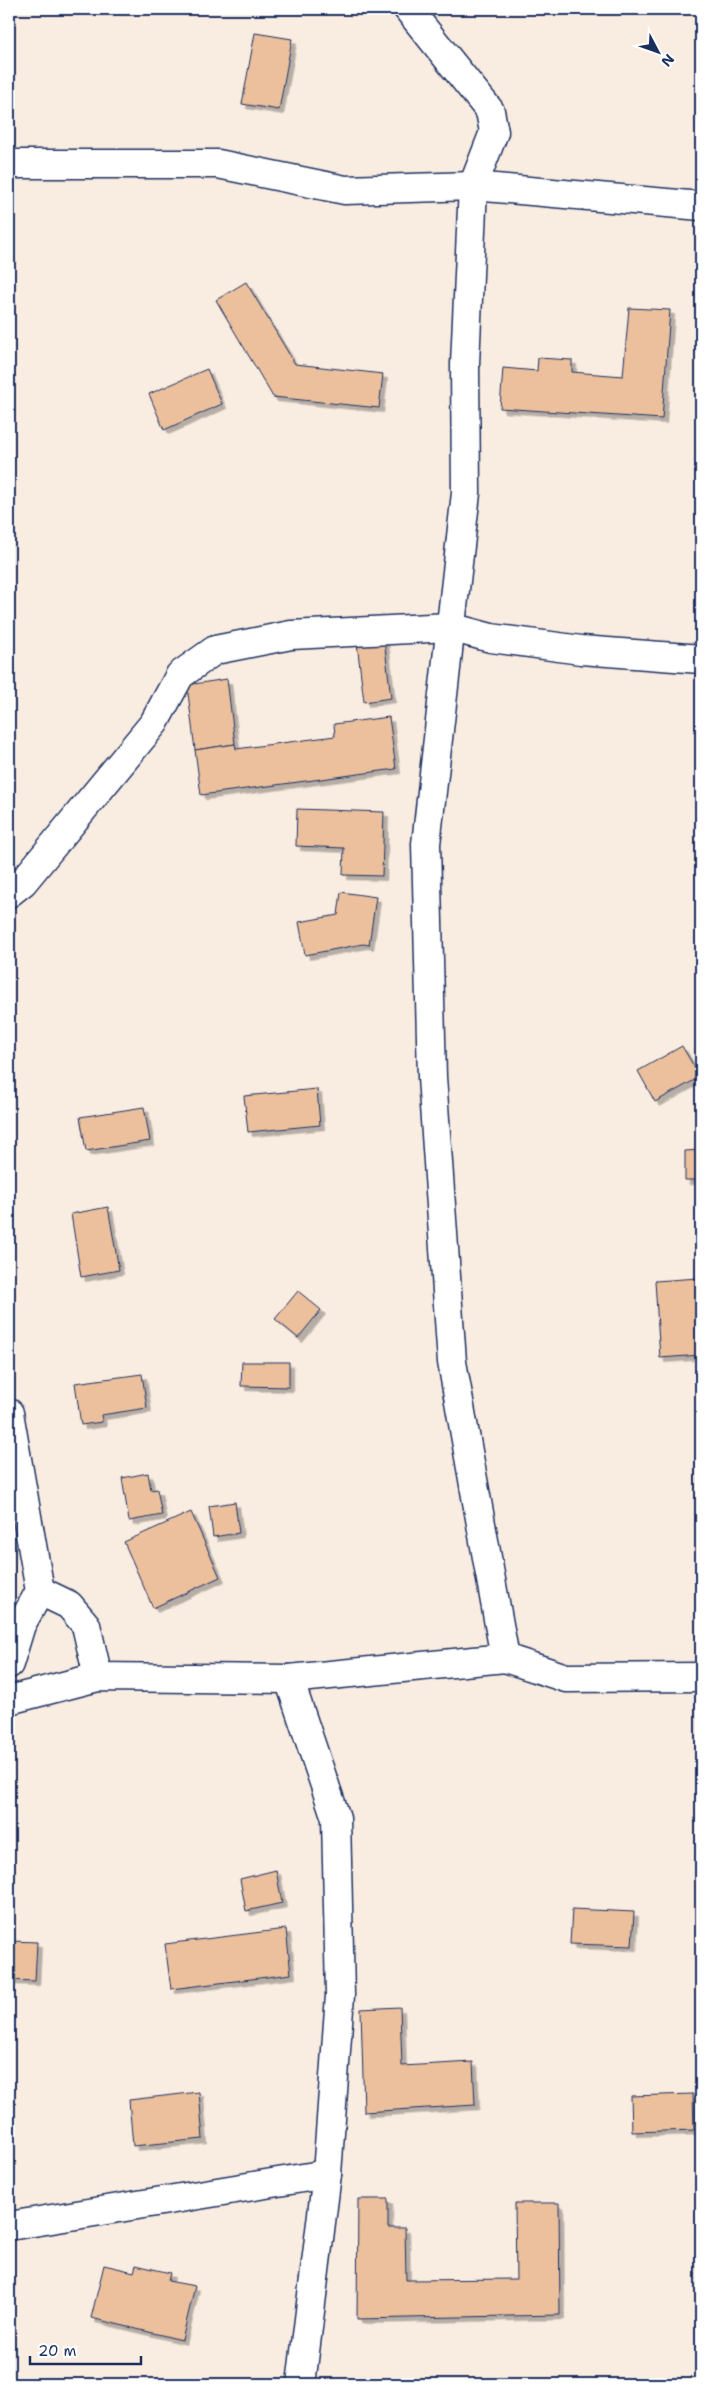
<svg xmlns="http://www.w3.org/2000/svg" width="710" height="2393" font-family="'Shantell Sans',sans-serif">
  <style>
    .building { fill: #ecc09c; stroke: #1b2f5e; filter: url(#shadow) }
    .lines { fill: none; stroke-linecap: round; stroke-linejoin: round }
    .street-casing { stroke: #1b2f5e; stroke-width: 31 }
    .street { stroke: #fff; stroke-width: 28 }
  </style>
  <defs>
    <filter id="shadow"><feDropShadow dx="4.5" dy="4.5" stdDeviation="0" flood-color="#0004"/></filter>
  </defs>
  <rect width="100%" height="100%" fill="#f9ece1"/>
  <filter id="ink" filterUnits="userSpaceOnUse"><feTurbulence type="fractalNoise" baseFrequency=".02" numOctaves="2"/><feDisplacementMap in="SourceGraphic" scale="10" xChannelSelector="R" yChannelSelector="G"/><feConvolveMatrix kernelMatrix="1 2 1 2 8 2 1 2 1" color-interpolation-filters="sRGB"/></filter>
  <g filter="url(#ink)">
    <!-- building -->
    <g class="building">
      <polygon points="255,33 292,39 279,110 242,104"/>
      <polygon points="246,282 295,364 383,374 379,408 273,397 216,300"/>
      <polygon points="629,308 670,310 662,419 500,408 503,368 537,371 538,358 572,360 572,372 623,376"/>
      <polygon points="207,369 222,404 164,430 149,394"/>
      <polygon points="384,639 391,698 364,702 357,643"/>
      <polygon points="227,679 235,744 195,750 187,685"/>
      <polygon points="389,717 396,769 201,795 195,750 235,744 236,749 335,736 334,724"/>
      <polygon points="297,809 384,812 382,876 343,875 344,848 296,846"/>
      <polygon points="341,892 376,897 369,945 363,944 305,955 299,922 338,915"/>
      <polygon points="682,1046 700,1077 655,1102 638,1071"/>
      <polygon points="317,1089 320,1125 248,1132 244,1096"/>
      <polygon points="144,1107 150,1141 86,1151 80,1117"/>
      <polygon points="701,1150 701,1180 685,1180 685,1151"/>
      <polygon points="108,1207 119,1270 81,1277 71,1214"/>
      <polygon points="698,1278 701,1316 701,1355 660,1358 655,1281"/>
      <polygon points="298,1291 321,1310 298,1338 275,1319"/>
      <polygon points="242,1362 289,1362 289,1387 241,1386"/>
      <polygon points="142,1374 147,1408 101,1415 102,1422 81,1425 75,1383"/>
      <polygon points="148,1473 151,1490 157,1489 162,1515 129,1521 122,1478"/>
      <polygon points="235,1502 239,1533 213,1537 209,1506"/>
      <polygon points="191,1512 220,1577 153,1608 124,1542"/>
      <polygon points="276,1870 282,1903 246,1911 240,1879"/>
      <polygon points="572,1909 634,1912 632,1946 570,1944"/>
      <polygon points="286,1929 291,1974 171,1989 165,1944"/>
      <polygon points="9,1941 37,1942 35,1981 9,1980"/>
      <polygon points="400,2007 402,2066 473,2062 475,2105 364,2112 361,2009"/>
      <polygon points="199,2092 203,2139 133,2146 129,2100"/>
      <polygon points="693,2094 694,2130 632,2132 631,2096"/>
      <polygon points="358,2199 388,2199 388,2228 405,2228 406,2280 516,2279 515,2203 559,2203 560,2315 357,2319"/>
      <polygon points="104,2265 134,2272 136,2265 170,2273 168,2281 195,2286 182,2340 91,2318"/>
    </g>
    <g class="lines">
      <defs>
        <g id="street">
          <polyline points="408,9 490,111 494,132 473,186 465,364 466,493 426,844 432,1077 452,1362 505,1658"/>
          <polyline points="9,164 218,164 345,190 473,186 701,206"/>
          <polyline points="9,893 23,882 154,723 180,675 215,650 291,635 450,627 491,638 581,650 701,659"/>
          <polyline points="9,1413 40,1591 21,1625 9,1664"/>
          <polyline points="40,1591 69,1605 86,1625 98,1677"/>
          <polyline points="289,1679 336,1818 340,1995 327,2174 301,2384"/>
          <polyline points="9,1700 98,1677 289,1679 505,1658 566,1678 701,1677"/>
          <polyline points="9,2226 327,2174"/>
        </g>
      </defs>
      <!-- street casing -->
      <use href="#street" class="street-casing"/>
      <!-- street -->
      <use href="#street" class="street"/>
    </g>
  </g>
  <!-- margin -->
  <rect width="710" height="2393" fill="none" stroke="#fff" stroke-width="30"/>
  <rect x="15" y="15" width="680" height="2363" fill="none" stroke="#1b2f5e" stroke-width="2" filter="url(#ink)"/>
  <!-- north arrow -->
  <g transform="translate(658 52) rotate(131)" stroke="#ffffff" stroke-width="4" paint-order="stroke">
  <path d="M0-4L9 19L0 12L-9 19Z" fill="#1b2f5e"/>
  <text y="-8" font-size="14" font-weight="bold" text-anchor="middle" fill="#1b2f5e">N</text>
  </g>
  <!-- scale -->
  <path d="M30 2356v8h111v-8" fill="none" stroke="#1b2f5e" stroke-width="2.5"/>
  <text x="38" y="2356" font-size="15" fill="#1b2f5e" stroke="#ffffff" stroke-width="4" paint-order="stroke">20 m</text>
</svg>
